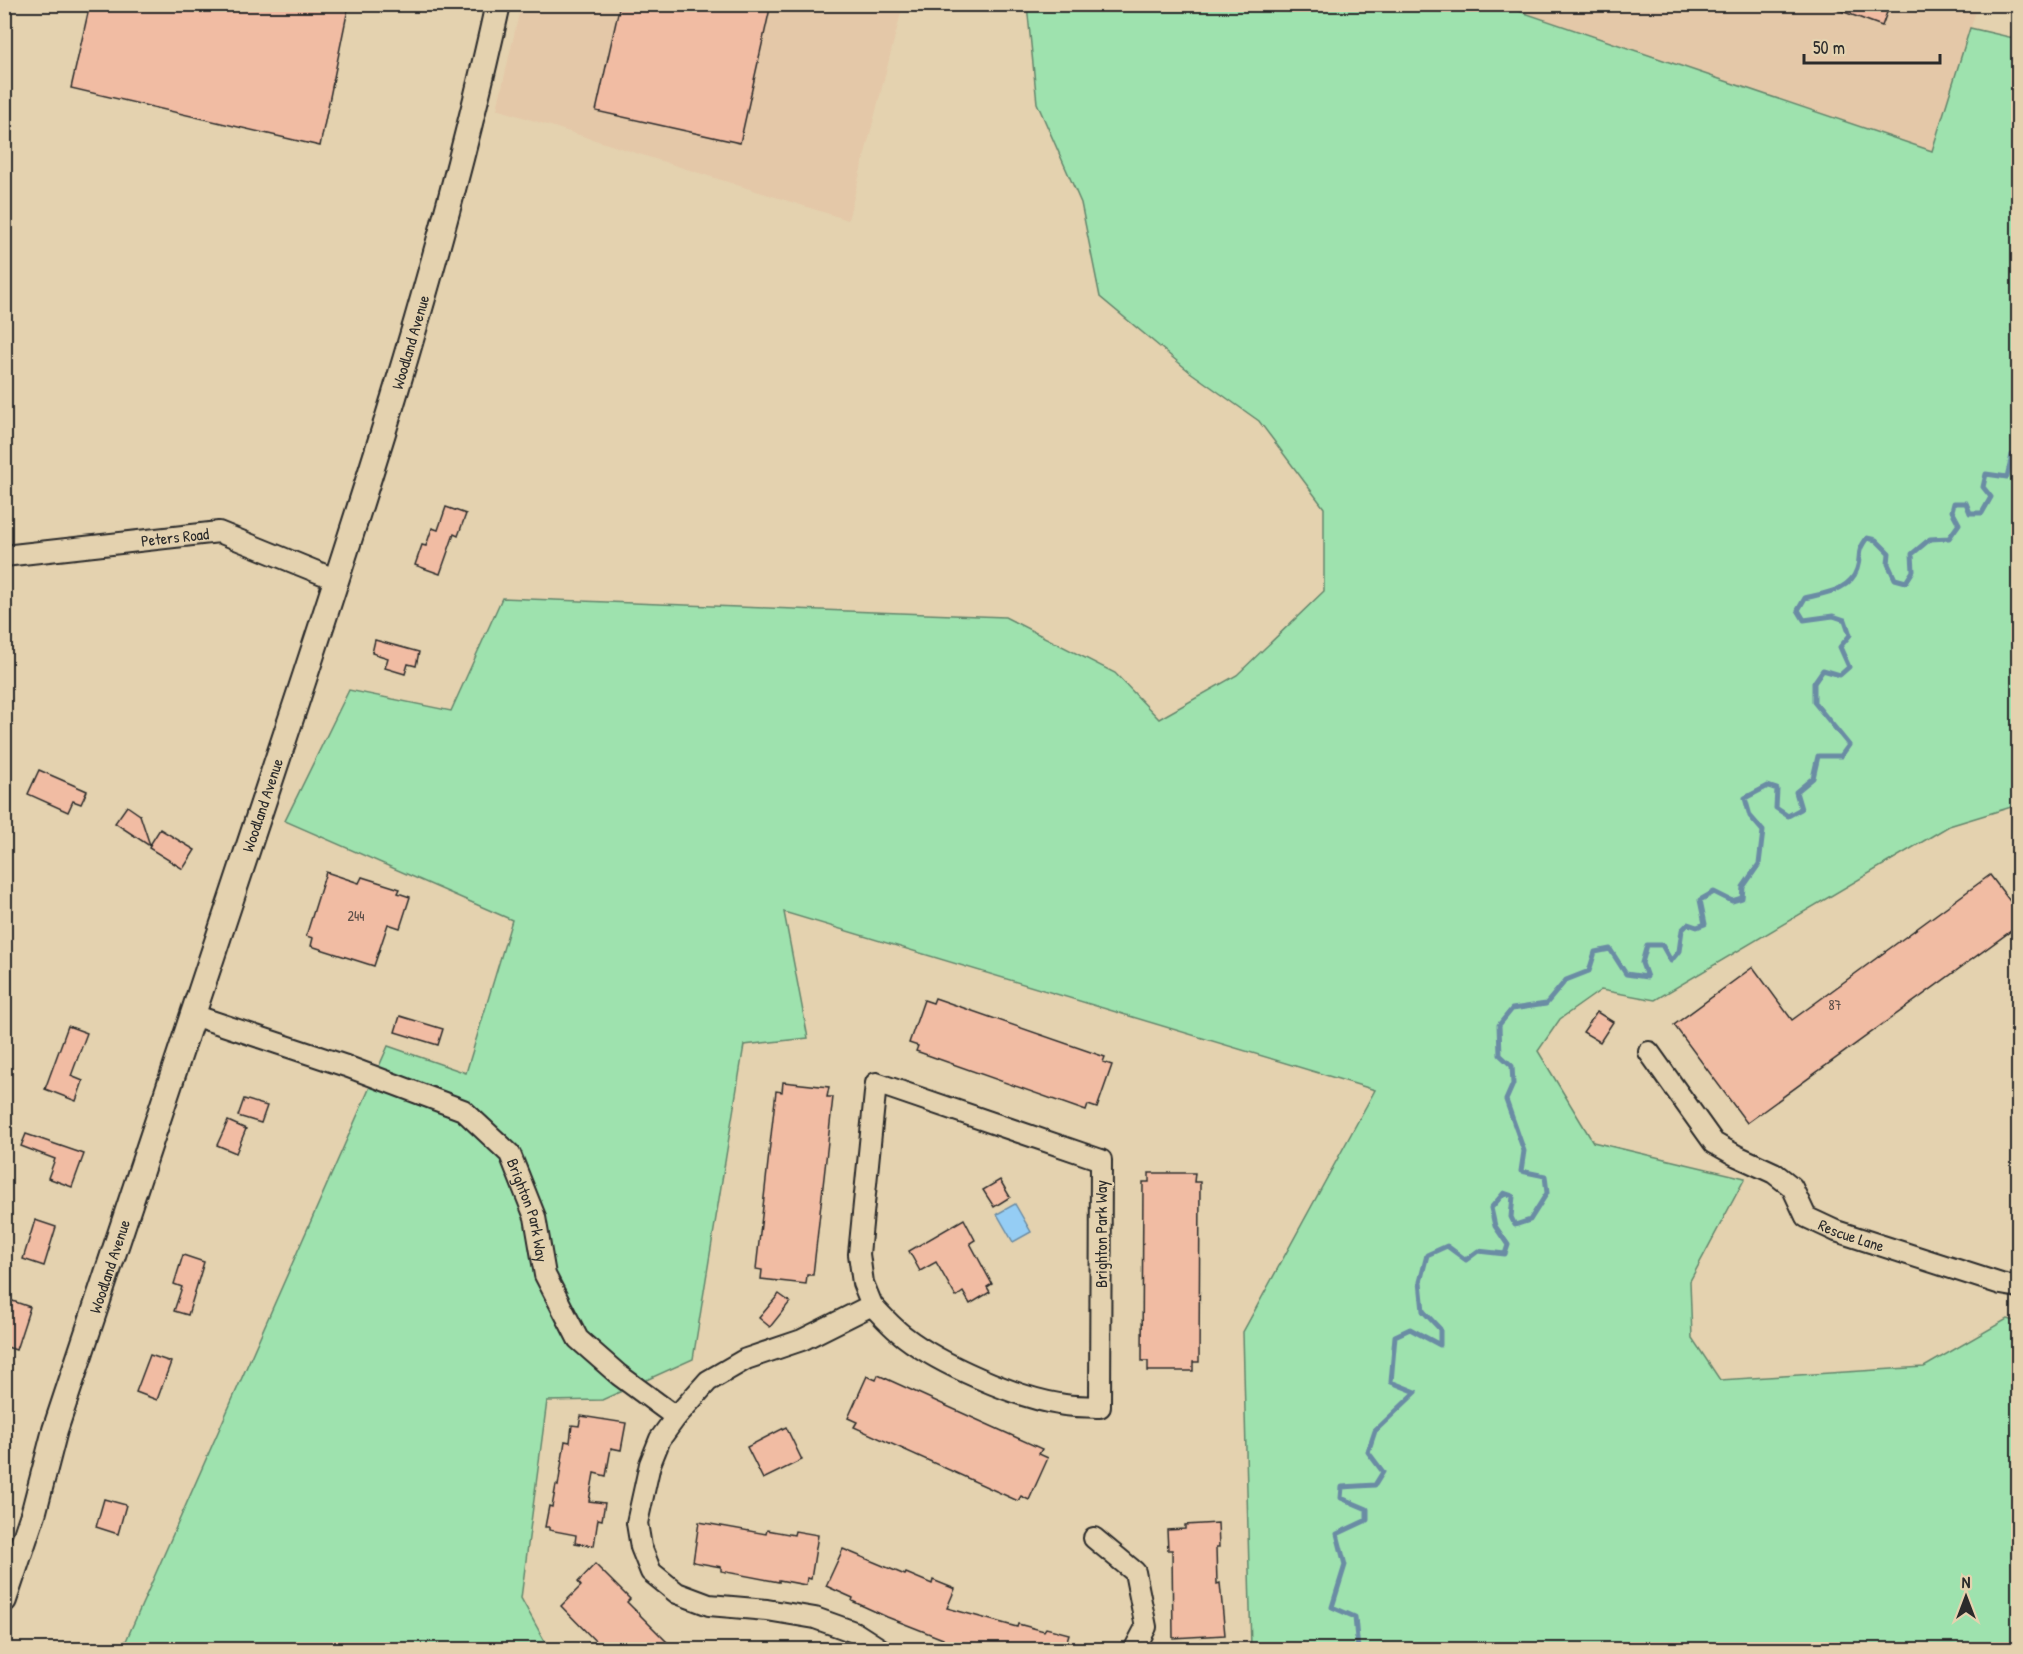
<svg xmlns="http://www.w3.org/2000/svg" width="2023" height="1654" font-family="'Patrick Hand',sans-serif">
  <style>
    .built { fill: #e4c8a8 }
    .green { fill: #9ee2ae; stroke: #64866c; stroke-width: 1.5 }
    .water { fill: #95cdf4; stroke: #6b8ca4; stroke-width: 1.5 }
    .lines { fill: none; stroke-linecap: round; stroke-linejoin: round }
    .stream { stroke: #6b8ca4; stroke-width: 5 }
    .building { fill: #f1bca3; stroke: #2b2b2b; stroke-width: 1.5 }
    .minor-casing { stroke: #2b2b2b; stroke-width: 24 }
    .tertiary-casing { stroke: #2b2b2b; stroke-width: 28 }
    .minor { stroke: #e4d2af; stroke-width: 20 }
    .tertiary { stroke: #e4d2af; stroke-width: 24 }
    .labels { text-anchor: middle; stroke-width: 5; stroke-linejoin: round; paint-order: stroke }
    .number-label { font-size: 14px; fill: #5c4f49 }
    .street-label { font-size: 16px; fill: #2b2b2b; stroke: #e4d2af }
  </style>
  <rect width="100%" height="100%" fill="#e4d2af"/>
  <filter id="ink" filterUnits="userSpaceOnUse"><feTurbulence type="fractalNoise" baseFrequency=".0167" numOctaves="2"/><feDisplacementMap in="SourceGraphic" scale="12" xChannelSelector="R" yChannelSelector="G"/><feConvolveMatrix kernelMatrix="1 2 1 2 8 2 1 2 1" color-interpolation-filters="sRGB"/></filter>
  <g filter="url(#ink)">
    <!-- built -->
    <g class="built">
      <polygon points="521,5 903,5 848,220 497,109"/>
      <polygon points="1501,5 1978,5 1932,151"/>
    </g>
    <!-- green -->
    <polygon class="green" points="1027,5 1501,5 1932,151 1970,28 2018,39 2018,805 1949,826 1655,1000 1601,990 1560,1019 1538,1051 1593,1142 1745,1178 1690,1281 1692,1338 1720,1380 1924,1367 2007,1319 2018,1322 2018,1649 1251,1649 1243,1332 1375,1090 784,912 808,1038 744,1045 693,1359 602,1400 547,1401 521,1598 549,1649 122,1650 388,1046 466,1073 512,920 285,821 349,690 451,711 502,598 1005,617 1115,673 1159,719 1237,675 1324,591 1324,508 1259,421 1190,372 1100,297 1081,203 1037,103"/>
    <!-- water -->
    <polygon class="water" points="1015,1204 1031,1232 1013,1242 997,1214"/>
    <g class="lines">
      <!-- stream -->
      <path class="stream" d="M1358,1650L1355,1617L1332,1607L1345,1565L1337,1534L1367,1520V1509L1341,1498L1342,1487L1375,1485L1383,1472L1368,1452L1375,1431L1416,1392L1391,1382L1395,1336L1410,1329L1440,1345V1329L1423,1311L1420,1282L1427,1255L1447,1246L1466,1260L1478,1251L1505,1254L1508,1245L1495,1226L1491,1208L1504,1193L1513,1196L1511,1217L1515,1225L1530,1220L1547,1193L1545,1176L1521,1171L1524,1151L1506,1100L1513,1084L1512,1066L1500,1055L1499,1025L1512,1009L1546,1004L1566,980L1589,971L1595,952L1610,949L1626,974L1647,977L1642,963L1647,945H1662L1671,961L1679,951L1682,930L1688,924L1697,927L1705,924L1700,900L1714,892L1732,901L1742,898L1743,887L1759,864L1763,831L1750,816L1745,798L1768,786L1777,789L1776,808L1788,816L1801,809L1796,792L1813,778L1818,756H1841L1849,745L1814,702V683L1823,670L1840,675L1849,667L1840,647L1850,635L1845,620L1833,616L1804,620L1798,610L1805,598C1824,593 1850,591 1857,569C1862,554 1855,554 1867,538L1876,540L1889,553L1888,564L1895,579L1906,582L1913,571L1912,554L1930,539L1949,538L1959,524L1952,511L1954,503H1966L1970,513H1982L1991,497L1983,487L1986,474L2007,477L2012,455L2018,454"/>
    </g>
    <!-- building -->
    <g class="building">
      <polygon points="90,4 349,4 320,146 71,88"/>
      <polygon points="620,4 771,4 740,143 596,111"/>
      <polygon points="1829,4 1890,4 1882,26 1828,6"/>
      <polygon points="446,507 466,514 458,536 454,534 440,574 415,565 422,545 426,546 432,528 438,530"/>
      <polygon points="375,640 419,652 416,666 408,664 405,674 385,668 388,658 372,653"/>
      <polygon points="39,770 87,791 81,804 73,801 68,812 28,794"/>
      <polygon points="127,806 140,815 150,845 160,829 195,850 183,869 149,848 150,846 115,823"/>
      <polygon points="326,872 359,883 362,877 400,889 398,893 410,897 400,928 388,924 374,966 311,946 313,938 306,936"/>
      <polygon points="1990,875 2019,913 2019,925 1747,1123 1674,1025 1753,967 1792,1020"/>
      <polygon points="935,998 1105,1057 1103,1062 1112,1065 1097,1108 1088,1105 1086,1111 916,1051 918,1046 909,1043 924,1000 933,1003"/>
      <polygon points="1597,1012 1613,1022 1600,1042 1583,1032"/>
      <polygon points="400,1016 443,1029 438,1045 395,1032"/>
      <polygon points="68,1026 87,1033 71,1076 83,1081 76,1101 45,1089"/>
      <polygon points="783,1082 829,1087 827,1097 833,1097 813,1275 807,1275 806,1284 761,1279 762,1270 756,1269 776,1091 782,1092"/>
      <polygon points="244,1099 267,1106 261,1123 238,1116"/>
      <polygon points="228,1121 246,1129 236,1153 217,1145"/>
      <polygon points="26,1134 84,1154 72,1187 48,1178 55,1159 21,1146"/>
      <polygon points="1149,1173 1195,1173 1194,1182 1200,1182 1199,1362 1193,1362 1193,1371 1148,1371 1148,1361 1142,1361 1143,1182 1149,1182"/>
      <polygon points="1000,1180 1010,1197 994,1207 983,1190"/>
      <polygon points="964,1219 975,1240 970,1243 992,1284 987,1287 990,1292 970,1304 963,1292 956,1297 936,1262 920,1271 909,1251"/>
      <polygon points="35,1220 56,1227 44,1266 23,1259"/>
      <polygon points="183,1255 204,1262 188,1315 174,1311 182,1287 174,1284"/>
      <polygon points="779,1294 790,1302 770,1327 759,1318"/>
      <polygon points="4,1298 30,1307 16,1350 4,1346"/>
      <polygon points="150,1355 171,1362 157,1400 136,1392"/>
      <polygon points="878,1375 1042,1449 1039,1454 1048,1458 1029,1500 1021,1496 1018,1501 854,1427 857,1422 848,1418 867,1376 876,1380"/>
      <polygon points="581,1416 626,1423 621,1450 611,1448 606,1476 594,1473 589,1501 605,1503 602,1520 598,1519 594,1546 575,1543 576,1535 549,1530 549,1527 545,1527 549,1506 552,1507 556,1485 558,1486 565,1441 570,1442 572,1425 579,1426"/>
      <polygon points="786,1427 802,1460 763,1479 747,1447"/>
      <polygon points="104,1499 126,1505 118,1534 96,1527"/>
      <polygon points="699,1522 766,1534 767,1530 794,1535 795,1531 818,1535 811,1579 807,1578 806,1585 779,1580 779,1582 721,1571 721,1567 693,1562"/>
      <polygon points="1218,1523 1219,1547 1216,1547 1217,1584 1220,1583 1225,1635 1173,1638 1172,1550 1168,1550 1167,1530 1185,1529 1185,1525"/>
      <polygon points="843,1549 905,1575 906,1573 932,1584 933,1580 955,1589 947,1608 1017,1627 1018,1624 1044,1631 1046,1628 1069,1634 1064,1650 940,1650 943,1639 887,1617 852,1601 853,1598 826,1586"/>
      <polygon points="595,1564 630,1599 627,1602 675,1650 604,1650 561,1606 581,1586 578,1582"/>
    </g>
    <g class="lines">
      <defs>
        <g id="minor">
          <path id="s1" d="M4,556L219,532L337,580"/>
          <path id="s2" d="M193,1015L346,1066L463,1110L510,1154L535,1217L545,1275L578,1339L619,1375L676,1417"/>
          <path id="s3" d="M1649,1052L1714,1143L1737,1156L1774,1173L1792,1187L1806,1217L1836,1231L2001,1284L2018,1287"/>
          <path d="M872,1305L863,1283L859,1254L876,1083L1101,1160L1100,1407C1087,1406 1072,1407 1059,1404C1015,1397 940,1364 905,1337C893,1328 882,1316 872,1305L802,1340L746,1359L708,1381L676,1417L660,1439L650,1464L637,1523L641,1547L651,1572L677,1593L709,1605L767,1610L815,1618L854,1632L882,1650"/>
          <polyline points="1094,1538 1135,1572 1146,1627 1134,1650"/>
        </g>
        <g id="tertiary">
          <path id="s4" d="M4,1600L34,1511L55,1430C127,1214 198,998 270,782C355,526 440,269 498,4"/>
        </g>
      </defs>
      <!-- minor casing -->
      <use href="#minor" class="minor-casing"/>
      <!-- tertiary casing -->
      <use href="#tertiary" class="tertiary-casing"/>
      <!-- minor -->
      <use href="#minor" class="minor"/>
      <!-- tertiary -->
      <use href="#tertiary" class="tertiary"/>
    </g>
  </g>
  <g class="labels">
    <!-- number labels -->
    <g class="number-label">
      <text x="356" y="921">244</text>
      <text x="1835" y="1010">87</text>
    </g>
    <!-- street labels -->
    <g class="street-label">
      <text dy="6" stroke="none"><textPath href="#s4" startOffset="1322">Woodland Avenue</textPath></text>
      <text dy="6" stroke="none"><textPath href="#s1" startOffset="172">Peters Road</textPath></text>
      <text dy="6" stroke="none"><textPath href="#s4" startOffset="836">Woodland Avenue</textPath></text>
      <text dy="6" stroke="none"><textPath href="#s2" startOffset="410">Brighton Park Way</textPath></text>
      <text transform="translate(1101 1234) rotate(-90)" y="6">Brighton Park Way</text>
      <text dy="6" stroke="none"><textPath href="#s3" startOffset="284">Rescue Lane</textPath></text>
      <text dy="6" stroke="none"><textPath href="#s4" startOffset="350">Woodland Avenue</textPath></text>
    </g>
  </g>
  <!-- margin -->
  <rect width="2023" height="1654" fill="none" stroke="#e4d2af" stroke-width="24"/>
  <rect x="12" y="12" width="1999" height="1630" fill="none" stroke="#2b2b2b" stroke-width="2" filter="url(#ink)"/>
  <!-- north arrow -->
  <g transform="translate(1966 1597)" stroke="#e4d2af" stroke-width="4.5" paint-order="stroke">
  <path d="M0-4.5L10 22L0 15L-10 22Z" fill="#2b2b2b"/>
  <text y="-9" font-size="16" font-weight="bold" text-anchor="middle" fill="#2b2b2b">N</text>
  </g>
  <!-- scale -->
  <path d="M1804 54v9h136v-9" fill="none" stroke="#2b2b2b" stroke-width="3"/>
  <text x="1813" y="54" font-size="18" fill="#2b2b2b" stroke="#e4d2af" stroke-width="4.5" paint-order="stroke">50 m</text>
</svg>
